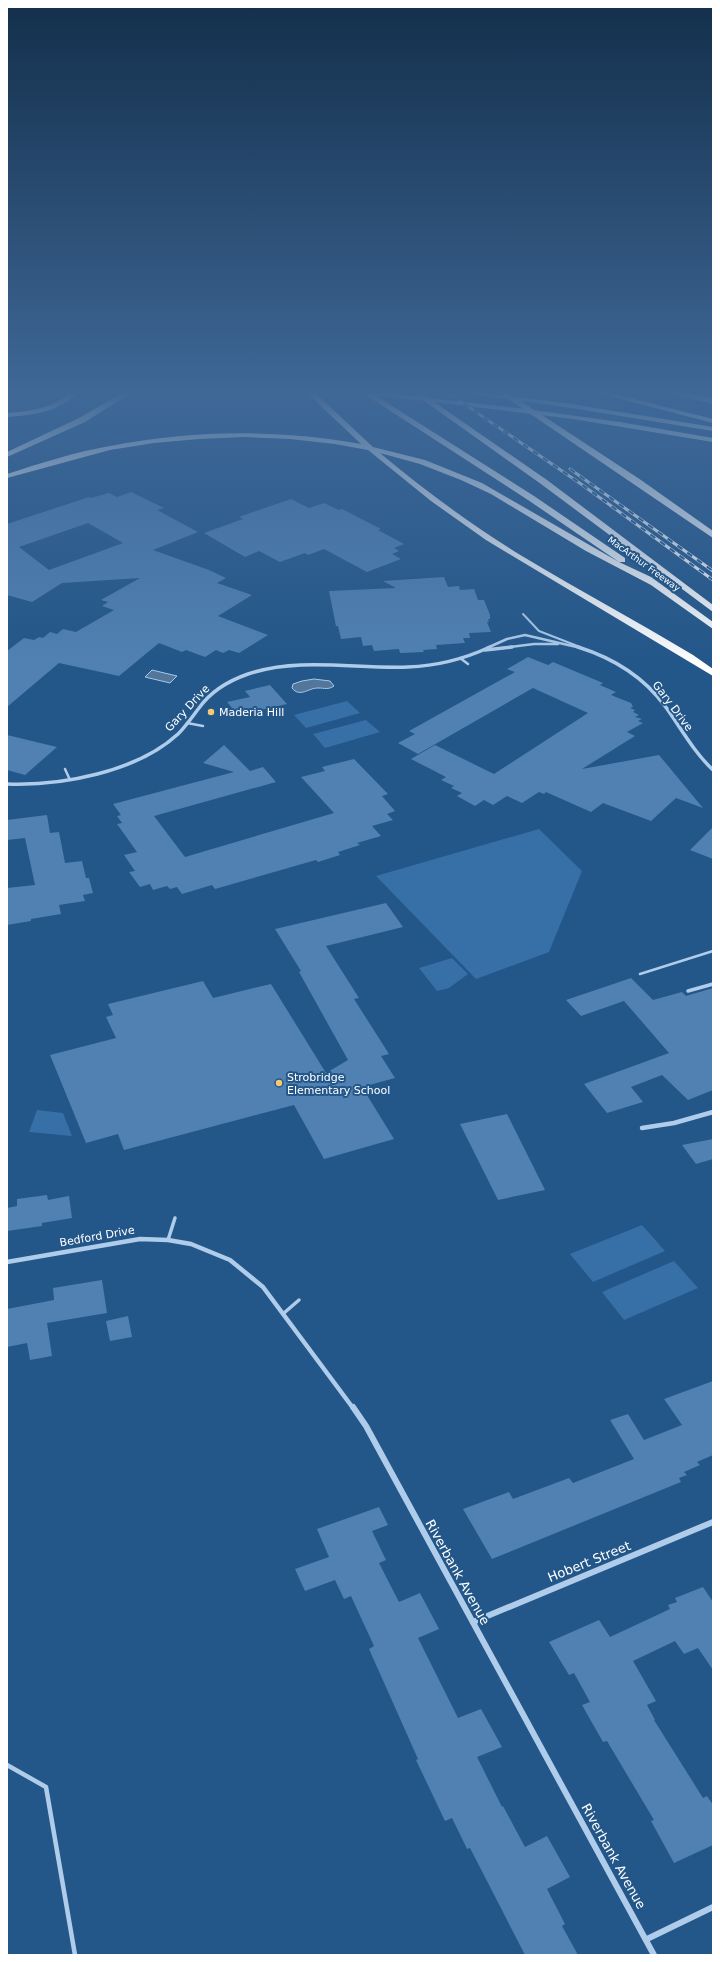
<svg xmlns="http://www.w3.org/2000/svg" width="720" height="1962" font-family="'DejaVu Sans',sans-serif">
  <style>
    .green { fill: #3770a6 }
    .water { fill: #53769b; stroke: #a3c9eb }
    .building { fill: #5081b2; fill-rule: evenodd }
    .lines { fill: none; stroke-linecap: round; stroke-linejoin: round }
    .service-far3 { stroke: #afcdea; stroke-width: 2 }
    .service-far2 { stroke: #afcdea; stroke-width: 2.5 }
    .service-far1 { stroke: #afcdea; stroke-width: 3.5 }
    .service { stroke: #afcdea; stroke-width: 4.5 }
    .minor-far3 { stroke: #afcdea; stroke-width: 2.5 }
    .minor-far2 { stroke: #afcdea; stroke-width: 3.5 }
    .minor-far1 { stroke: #afcdea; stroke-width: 4.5 }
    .minor { stroke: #afcdea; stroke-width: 6 }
    .secondary { stroke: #dae9f8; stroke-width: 5.5 }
    .primary { fill: #f3f8fe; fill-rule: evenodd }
    .motorway { fill: #fff; fill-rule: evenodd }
    .rail-casing { stroke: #fff; stroke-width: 3 }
    .rail { stroke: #235689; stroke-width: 2; stroke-dasharray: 6; stroke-linecap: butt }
    .poi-dot { fill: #f5c872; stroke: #235689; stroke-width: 1.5 }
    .labels { text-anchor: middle; stroke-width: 4; stroke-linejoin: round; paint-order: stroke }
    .far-street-label { font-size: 9px; fill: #fff; stroke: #235689 }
    .street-label { font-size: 11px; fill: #fff; stroke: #235689 }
    .poi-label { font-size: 11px; fill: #fff; stroke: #235689; text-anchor: start }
    .near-street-label { font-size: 13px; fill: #fff; stroke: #235689 }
  </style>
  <rect width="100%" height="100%" fill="#235689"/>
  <!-- green -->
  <g class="green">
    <polygon points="347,701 360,713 306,728 294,715"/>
    <polygon points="366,720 380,732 325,748 313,734"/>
    <polygon points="539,829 582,871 549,952 476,979 376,876"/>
    <polygon points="452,958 468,974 449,988 437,991 419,968"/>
    <polygon points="37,1110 63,1113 72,1136 29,1132"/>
    <polygon points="642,1225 665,1251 593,1282 570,1254"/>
    <polygon points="674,1261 698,1288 624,1320 602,1292"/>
  </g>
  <!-- water -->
  <g class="water">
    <polygon points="152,670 177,676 170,683 145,677"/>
    <path d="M314,679L330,681L334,686C328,690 325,688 318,688C308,688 300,698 292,688L293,684L302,681Z"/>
  </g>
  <!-- building -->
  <g class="building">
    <path d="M131,492L164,508L157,510L198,532L153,550L209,570L226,578L217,583L252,595L218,616L268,635L239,653L229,650L223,653L216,650L205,657L186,650L182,652L159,643L119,676L59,663L7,707V651L24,638L34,640L39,637L43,638L50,632L57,634L63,629L76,632L114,610L102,606L108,602L101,600L140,578L62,583L32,602L7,595V524L89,497L91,498L109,493L117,497ZM88,523L123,543L49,570L19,547Z"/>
    <polygon points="291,499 309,508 324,503 339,510 342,509 381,529 378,530 404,544 394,548 399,551 392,554 401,559 367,572 324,549 308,555 305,553 280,562 259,551 245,557 204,533 243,519 239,517"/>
    <polygon points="444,577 448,587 459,586 460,590 474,589 478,600 484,600 490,615 490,619 488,619 489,622 487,622 491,632 469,633 470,638 463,638 465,643 436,645 437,649 423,650 424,652 400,653 399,649 374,651 372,645 363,646 361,637 341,639 338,626 336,626 329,591 396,588 383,581"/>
    <polygon points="528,657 548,665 553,662 603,683 600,685 616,692 611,695 631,703 633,707 630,708 635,710 633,712 639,715 635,717 642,719 638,721 643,723 627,732 635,736 582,769 659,755 703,808 676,798 651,821 603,803 591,812 546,792 544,794 539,792 522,803 507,796 493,805 484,800 475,806 457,796 462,793 451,788 454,786 441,780 446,777 411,759 435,745 494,774 588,713 533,688 418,754 398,743 415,734 409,731 515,672 507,669"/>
    <polygon points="270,685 287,704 238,715 227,702 250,697 245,691"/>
    <polygon points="7,735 57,747 25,775 7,770"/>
    <polygon points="224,745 250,771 263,767 276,782 154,816 185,857 334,813 301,777 325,771 322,767 354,759 388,794 382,796 395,811 387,814 393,820 372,826 381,836 357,843 360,845 338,852 340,855 318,862 316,860 215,889 212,885 182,894 177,887 170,889 167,886 153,890 150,884 140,887 129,872 135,871 124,855 137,852 117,824 122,823 117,816 121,815 113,804 234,772 203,763"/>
    <polygon points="47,815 50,833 59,832 65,863 82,861 86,878 89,878 93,893 83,895 85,901 59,905 61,914 31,919 31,921 7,925 7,888 35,885 25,838 7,840 7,820"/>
    <polygon points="713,827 713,859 690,850"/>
    <polygon points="386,903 403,927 326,946 359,998 354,999 389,1054 381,1056 395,1078 362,1087 394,1139 324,1159 294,1105 124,1150 118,1134 86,1143 50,1055 116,1038 106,1017 113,1015 108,1004 203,981 213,998 271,984 326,1073 348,1060 299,972 301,971 275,929"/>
    <polygon points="631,978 653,1000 682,992 686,996 713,988 713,1090 688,1100 662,1075 631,1087 643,1102 607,1113 584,1084 669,1053 624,1001 581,1016 566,1000"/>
    <polygon points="507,1114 545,1190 498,1200 460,1124"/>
    <polygon points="713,1139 713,1159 696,1164 682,1145"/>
    <polygon points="47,1195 48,1200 69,1196 72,1218 42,1223 42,1226 7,1231 7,1208 17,1206 17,1199"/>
    <polygon points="102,1280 107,1313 47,1323 52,1356 30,1360 27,1343 7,1347 7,1309 54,1300 53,1288"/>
    <polygon points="128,1316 132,1337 110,1341 106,1321"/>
    <polygon points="713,1381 713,1455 697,1462 700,1465 684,1472 687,1475 679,1478 681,1482 492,1559 463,1509 509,1492 513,1499 569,1478 573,1483 634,1459 610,1420 628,1414 644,1440 682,1425 664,1399"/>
    <polygon points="379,1507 388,1525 372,1531 386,1560 379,1563 399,1602 420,1593 439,1629 418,1638 458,1718 481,1709 502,1747 477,1757 502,1807 503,1806 525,1847 547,1836 570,1877 547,1889 565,1924 562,1926 578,1955 525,1955 470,1848 467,1849 452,1818 445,1821 416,1760 418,1759 369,1649 374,1646 351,1596 344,1599 335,1580 305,1591 295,1569 329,1557 317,1529"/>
    <polygon points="703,1587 713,1602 713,1670 698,1648 684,1654 675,1641 633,1661 656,1701 647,1705 655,1720 654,1720 703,1798 707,1796 713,1805 713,1845 674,1863 651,1821 654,1820 607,1741 603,1742 582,1705 590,1702 574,1673 569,1675 549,1642 599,1620 610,1637 670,1609 668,1605 677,1602 675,1598"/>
  </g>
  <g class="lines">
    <!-- service-far3 -->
    <polyline class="service-far3" points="523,614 539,631 580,647"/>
    <!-- service-far2 -->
    <g class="service-far2">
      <polyline points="460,658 468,664"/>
      <polyline points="187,723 203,726"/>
      <polyline points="65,769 70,780"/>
      <polyline points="640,974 713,951"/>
    </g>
    <!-- service-far1 -->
    <g class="service-far1">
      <polyline points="688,991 713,984"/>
      <polyline points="168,1240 175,1218"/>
      <polyline points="284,1313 299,1300"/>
    </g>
    <!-- service -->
    <polyline class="service" points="7,1765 46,1787 75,1955"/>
    <!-- minor-far3 -->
    <g class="minor-far3">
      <polyline points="487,648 507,639 525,635 581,648"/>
      <polyline points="503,648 534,644 558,644"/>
    </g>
    <!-- minor-far2 -->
    <g class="minor-far2">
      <path d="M578,647C613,658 643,676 665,706C681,728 693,751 713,770"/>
      <polyline points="485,650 512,647"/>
      <path d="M7,784C61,786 137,772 178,734C186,726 192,717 199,708C211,691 228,681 248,674C300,657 354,669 408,667C436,666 464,659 490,647"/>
    </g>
    <!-- minor-far1 -->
    <g class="minor-far1">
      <polyline points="642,1128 674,1123 713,1112"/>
      <polyline points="7,1262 140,1239 168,1240 191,1244 230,1260 263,1287 353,1408"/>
    </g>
    <!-- minor -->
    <g class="minor">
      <polyline points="353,1407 366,1426 654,1955"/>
      <polyline points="473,1622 713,1522"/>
      <polyline points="647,1939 713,1907"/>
    </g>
    <!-- secondary -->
    <polyline class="secondary" points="663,390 713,401"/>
    <!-- primary -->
    <g class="primary">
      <polygon points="334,390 360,390 526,409 620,422 713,438 713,442 573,419"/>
      <polygon points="440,390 461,390 565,403 713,427 713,431 565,407"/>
    </g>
    <!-- motorway -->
    <g class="motorway">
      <path d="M73,390H80C62,412 33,415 7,417V413C31,411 55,408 73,390Z"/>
      <polygon points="127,390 136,390 85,422 7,457 7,452 79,418"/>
      <path d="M304,390H312L373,447L425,460L482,483L619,562L528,500L358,390H367L534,496L625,558V562H619L651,577L713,622V629L651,585L586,551L491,494L461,480L420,464L380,453C425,491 472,525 522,556C578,590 637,621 693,655L713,669V676L486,540L431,501L368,450L335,444L290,439L244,437L199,439L154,443L110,450L7,478V474C41,463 75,452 110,446C193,430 278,429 361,444Z"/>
      <polygon points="409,390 417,390 547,480 713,605 713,612 541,484"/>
      <polygon points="495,390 504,390 641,480 713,531 713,538"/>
      <polygon points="586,390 599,390 713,419 713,423"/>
    </g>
    <defs>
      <g id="rail">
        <polyline points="444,390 581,484 713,580"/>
        <polyline points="570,469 713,571"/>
      </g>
    </defs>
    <!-- rail casing -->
    <use href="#rail" class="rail-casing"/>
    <!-- rail -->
    <use href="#rail" class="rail"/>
  </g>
  <!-- sky -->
  <linearGradient id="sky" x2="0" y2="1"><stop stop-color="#132f4b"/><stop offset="0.59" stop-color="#3f6897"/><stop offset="1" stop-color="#3f6897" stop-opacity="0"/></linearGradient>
  <rect width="720" height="665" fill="url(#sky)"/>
  <!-- markers -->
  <g class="poi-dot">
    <circle cx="211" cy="712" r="4"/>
    <circle cx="279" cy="1083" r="4"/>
  </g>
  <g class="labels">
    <!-- far-street labels -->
    <g class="far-street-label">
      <text transform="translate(644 564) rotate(36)" y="3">MacArthur Freeway</text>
    </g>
    <!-- street labels -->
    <g class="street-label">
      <text transform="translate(673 706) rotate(53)" y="4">Gary Drive</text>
      <text transform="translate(187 708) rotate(-47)" y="4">Gary Drive</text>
      <text transform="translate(97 1236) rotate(-10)" y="4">Bedford Drive</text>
    </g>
    <!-- poi labels -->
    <g class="poi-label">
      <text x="219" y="716">Maderia Hill</text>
      <text x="287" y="1081">Strobridge<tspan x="287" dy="13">Elementary School</tspan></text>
    </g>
    <!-- near-street labels -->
    <g class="near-street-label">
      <text transform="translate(589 1561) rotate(-22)" y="5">Hobert Street</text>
      <text transform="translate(458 1572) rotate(61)" y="5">Riverbank Avenue</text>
      <text transform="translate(614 1856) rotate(61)" y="5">Riverbank Avenue</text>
    </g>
  </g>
  <!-- border -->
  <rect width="720" height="1962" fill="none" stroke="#ffffff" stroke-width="16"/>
</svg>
